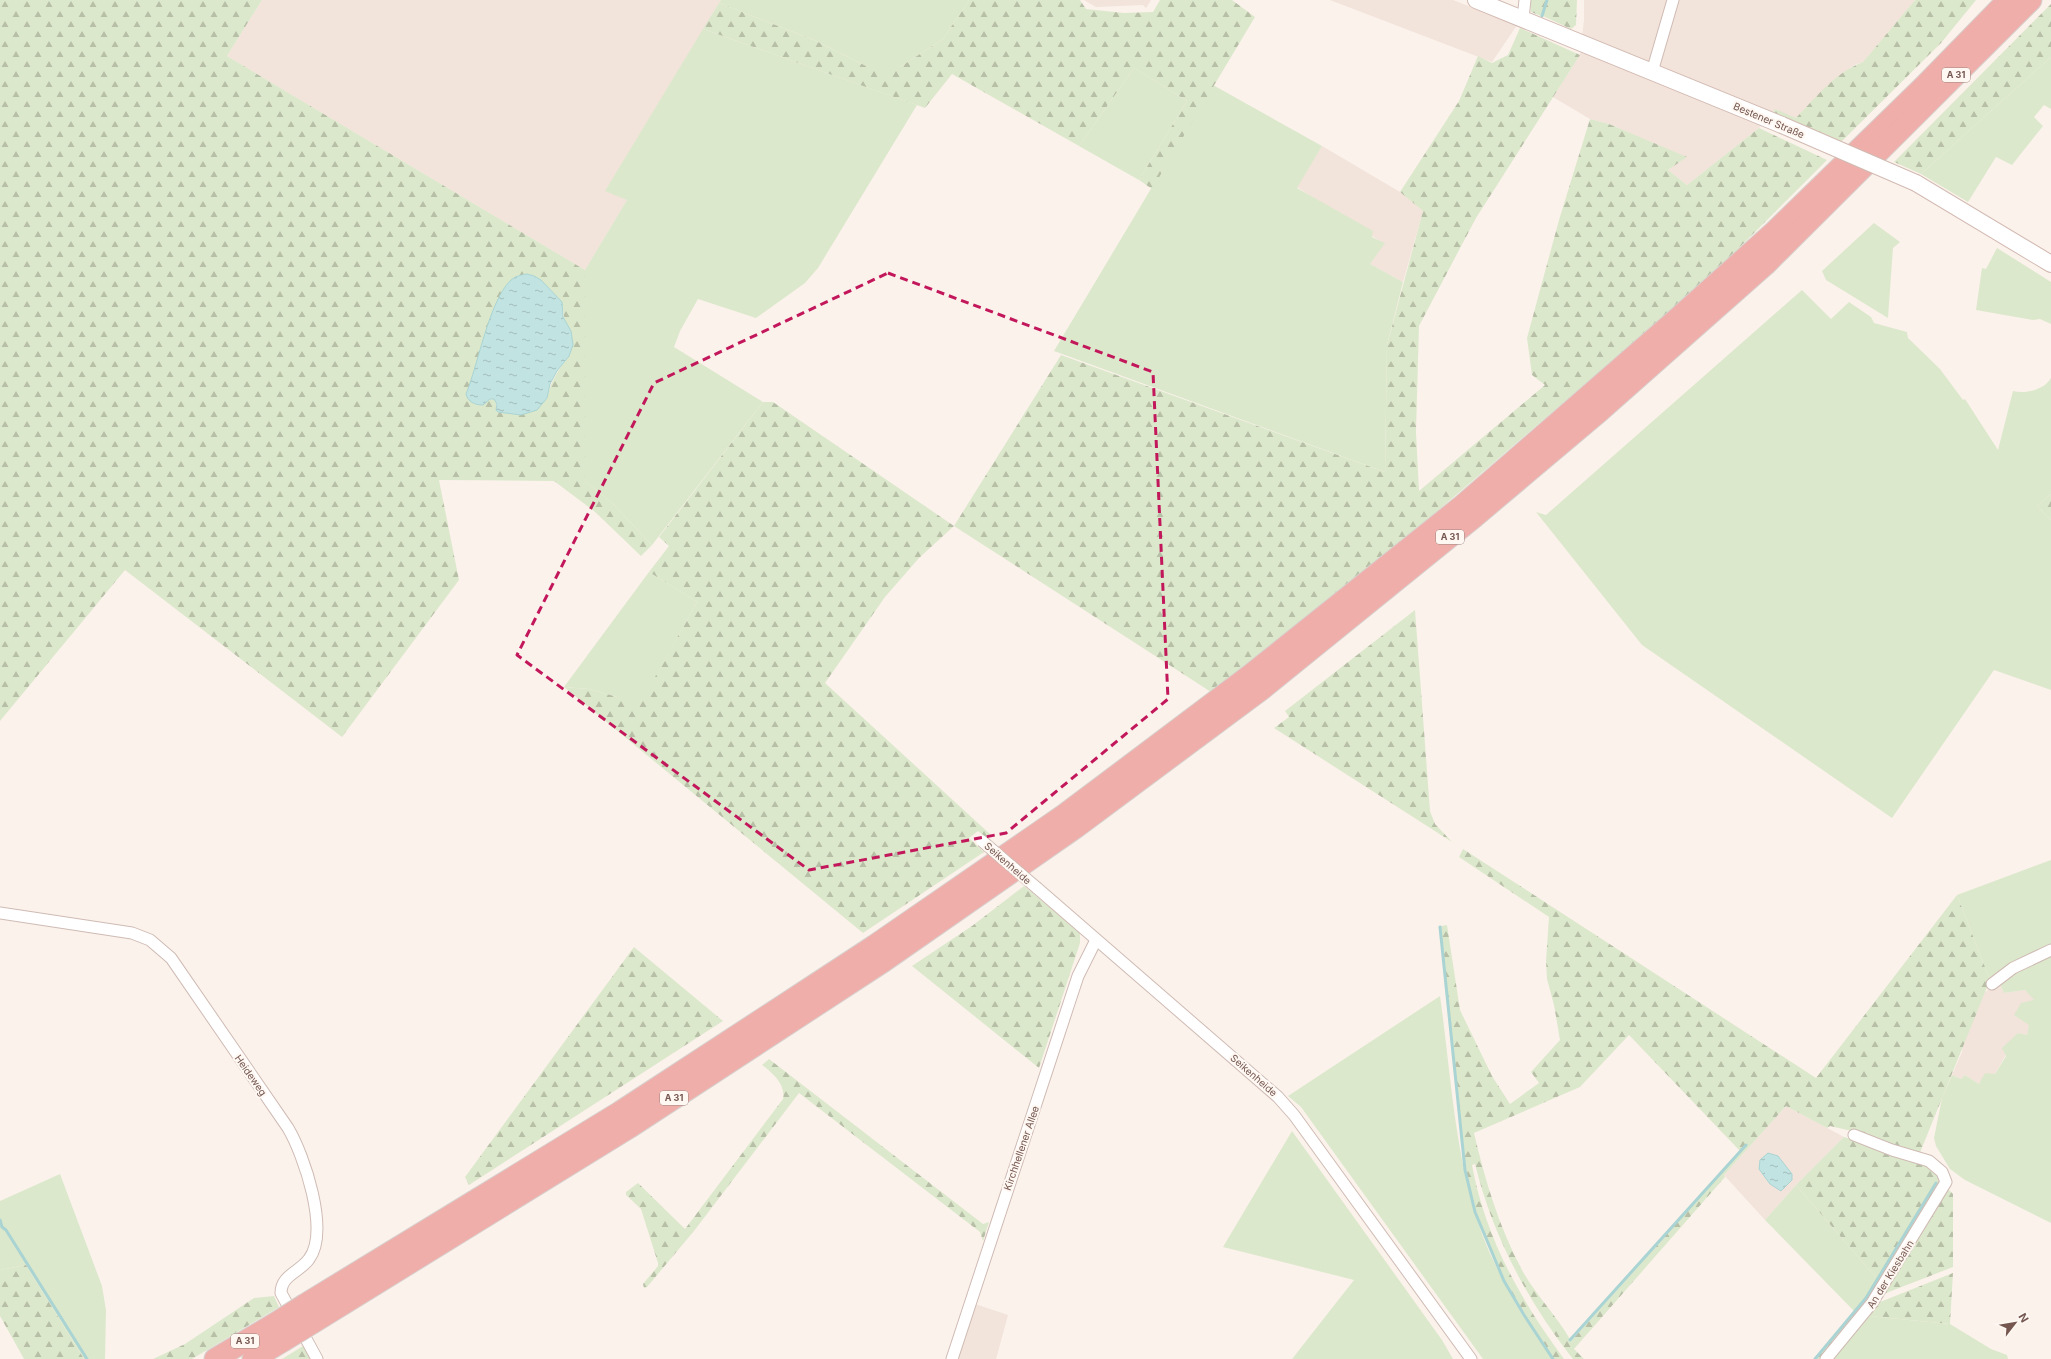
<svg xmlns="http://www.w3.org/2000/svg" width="2051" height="1359" font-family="Inter,sans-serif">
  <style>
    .residential { fill: #f2e3db }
    .green { fill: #dce8cb }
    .forest { fill: url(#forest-firs); fill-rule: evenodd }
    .water { fill: url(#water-ripples); stroke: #a9d4d3 }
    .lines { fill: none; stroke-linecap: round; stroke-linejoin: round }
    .stream { stroke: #a9d4d3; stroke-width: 3 }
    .street-casing { stroke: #cfbbb4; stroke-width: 13 }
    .secondary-casing { stroke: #d2bab2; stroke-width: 18 }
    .highway-casing { stroke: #d8d0ce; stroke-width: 23 }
    .street { stroke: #fff; stroke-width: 11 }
    .secondary { stroke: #fff; stroke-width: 16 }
    .highway { stroke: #efaea9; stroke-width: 21 }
    .street-bridge-casing { stroke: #cfbbb4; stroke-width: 13; stroke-linecap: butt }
    .secondary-bridge-casing { stroke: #d2bab2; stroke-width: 18; stroke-linecap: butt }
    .highway-bridge-casing { stroke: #d8d0ce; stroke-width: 23; stroke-linecap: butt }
    .street-bridge { stroke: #fff; stroke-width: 11 }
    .secondary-bridge { stroke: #fff; stroke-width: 16 }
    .highway-bridge { stroke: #efaea9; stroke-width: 21 }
    .marked { fill: none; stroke: #c2185b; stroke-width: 3; stroke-dasharray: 8 5; stroke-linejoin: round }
    .labels { text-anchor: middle; stroke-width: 4; stroke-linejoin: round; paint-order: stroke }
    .shield { fill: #fef7f2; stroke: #9e8781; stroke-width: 1 }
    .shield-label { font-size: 9px; font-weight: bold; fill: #755750 }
    .street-label { font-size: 10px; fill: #755750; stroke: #fef7f2 }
  </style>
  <defs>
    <pattern id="forest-firs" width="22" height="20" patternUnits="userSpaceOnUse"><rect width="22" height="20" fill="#dce8cb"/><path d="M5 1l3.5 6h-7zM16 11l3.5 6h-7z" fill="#b7bfa7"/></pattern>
    <pattern id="water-ripples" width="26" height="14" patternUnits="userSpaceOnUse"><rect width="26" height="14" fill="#c1e4e2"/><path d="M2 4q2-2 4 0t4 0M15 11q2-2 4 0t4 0" fill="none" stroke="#a1bcba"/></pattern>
  </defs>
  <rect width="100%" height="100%" fill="#fbf2ec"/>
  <!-- residential -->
  <g class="residential">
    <polygon points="262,0 721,0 606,190 627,200 585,270 227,56"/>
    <polygon points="1084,0 1151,0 1146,8 1143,5 1096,7"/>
    <polygon points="1330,0 1453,0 1517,25 1492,62"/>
    <polygon points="1584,0 1915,0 1863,62 1854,65 1825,88 1796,118 1772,115 1759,128 1687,185 1668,170 1686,157 1609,124 1590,119 1553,97 1580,55 1584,20"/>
    <polygon points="1322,146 1400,192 1423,211 1403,282 1370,264 1384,243 1372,236 1297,187"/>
    <polygon points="1998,984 2000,984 2004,993 2025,990 2035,1000 2027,1035 2018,1033 1995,1074 1979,1084 1965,1075 1961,1079 1952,1075 1962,1052 1963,1044 1985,992"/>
    <polygon points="1786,1106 1844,1137 1796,1185 1765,1220 1724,1175"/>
    <polygon points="975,1304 1008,1315 996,1359 957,1359"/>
  </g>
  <!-- green -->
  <g class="green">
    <polygon points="721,0 969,0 943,39 900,67 868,67 814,40 719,3"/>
    <polygon points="703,29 917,105 818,268 805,283 756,318 698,299 680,331 674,347 763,402 652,545 612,503 585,481 585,270 627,200 605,191"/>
    <polygon points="2051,57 2051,109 2044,105 2034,117 2043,126 2012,165 1996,157 1968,202 1921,174"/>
    <polygon points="1134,68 1187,101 1139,180 1079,146"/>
    <polygon points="1213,85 1322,146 1297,188 1373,231 1372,237 1385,243 1370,264 1403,282 1387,345 1385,472 1054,351"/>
    <polygon points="1874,223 1900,242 1893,248 1888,318 1826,280 1822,271"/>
    <polygon points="1997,248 2051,282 2051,324 2040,319 2033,320 1976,310 1982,268 1986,269"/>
    <path d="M1802,290L1831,319L1849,302L1871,317L1874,323L1907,332L1908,338L1940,369L1963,400L1965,399L1998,450L2013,391C2026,394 2044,390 2051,378V494L2037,506L2051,520V690L1994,670L1892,818L1642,645L1536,512L1546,515Z"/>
    <polygon points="649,572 697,602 637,710 614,696 589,689 564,687"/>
    <path d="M2051,860V946C2031,955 2005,963 1990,980L1957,895Z"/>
    <polygon points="2051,954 2051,1223 1965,1180 1950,1169 1936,1146 1934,1138 1942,1098 1952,1075 1961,1079 1965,1075 1979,1084 1985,1073 1995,1074 2006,1056 2002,1048 2018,1033 2027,1035 2029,1025 2014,1015 2021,1003 2034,1000 2025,990 2004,993 2000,984 2011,973"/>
    <path d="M1440,996C1452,1081 1455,1169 1488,1249C1499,1273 1511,1297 1525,1319C1533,1331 1547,1345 1552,1359H1483L1301,1107L1288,1096Z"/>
    <polygon points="1292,1131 1442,1340 1453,1359 1292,1359 1354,1280 1223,1247"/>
    <polygon points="60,1174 102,1286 106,1310 105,1359 84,1359 26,1265 0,1270 0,1201"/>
    <polygon points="1796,1185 1877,1279 1866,1297 1854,1311 1765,1220"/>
    <polygon points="1869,1316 1950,1324 1991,1349 2007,1355 2008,1359 1832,1359"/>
  </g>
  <!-- forest -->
  <g class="forest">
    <path d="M0,0H262L227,56L585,270V481L612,503L652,545L641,556L594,511L554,481L439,480L459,580L342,737L125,570L0,721ZM527,274L534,276L541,280L562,302L569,356C558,370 551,381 547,398L496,410V401L494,399L488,400L471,381C480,356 493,291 515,277C519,275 523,275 527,274Z"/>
    <polygon points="969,0 1080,0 1086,9 1124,13 1153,12 1160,0 1232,0 1255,17 1152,189 1139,180 1187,101 1134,68 1079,146 952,74 925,108 703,29 719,3 814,40 868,67 900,67 943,39"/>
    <polygon points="1530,0 1546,0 1541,16 1531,12"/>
    <polygon points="1548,0 1577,0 1576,25 1571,29 1543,16"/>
    <path d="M1915,0H1976L1941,43L1841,142L1772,115L1775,109L1796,118C1816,97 1836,72 1863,62Z"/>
    <polygon points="2051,4 2051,57 1921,174 1894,162"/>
    <polygon points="1520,28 1580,55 1476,218 1419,326 1416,432 1419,491 1545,385 1532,375 1527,338 1559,220 1590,119 1609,124 1687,157 1668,170 1687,185 1759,128 1827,160 1712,275 1406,538 1211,692 954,526 919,558 885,597 825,683 991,835 987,838 978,831 969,838 984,852 863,933 564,687 589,689 614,696 637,709 697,602 649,572 669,546 659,537 763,402 773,402 954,526 1061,355 1385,472 1387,345 1423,211 1400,192 1459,101 1478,56 1492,63 1508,55"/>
    <polygon points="2051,494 2051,520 2037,506"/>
    <polygon points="1415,610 1430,811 1435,824 1452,842 1274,728 1289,717 1285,711"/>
    <path d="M1463,849L1816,1078L1957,895L1990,980L1919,1155L1856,1132L1830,1126L1827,1128L1786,1106L1724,1175L1725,1177L1574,1349L1584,1359H1573L1569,1354C1526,1298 1492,1234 1475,1164L1472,1165C1485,1237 1521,1301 1564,1359H1554L1524,1315L1504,1280L1476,1212L1465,1170L1441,926L1447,925L1460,1010L1492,1076L1510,1104L1539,1083L1531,1072L1560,1040L1554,1005L1547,979L1546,961L1549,917L1459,857ZM1629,1035L1740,1151L1746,1144L1747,1145L1571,1341C1558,1317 1536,1296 1522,1270C1499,1227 1485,1180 1474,1133L1580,1087Z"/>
    <polygon points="1024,886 1080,932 1080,943 1039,1068 912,966 972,926"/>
    <polygon points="634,947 723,1021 469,1185 465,1177"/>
    <path d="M769,1059L983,1224L989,1222L983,1241L980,1232L799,1093L694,1231L647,1287L644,1288L643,1284L658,1266V1263L641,1209L626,1195V1192L638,1183L685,1229L783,1099C786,1085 773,1073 762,1065Z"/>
    <polygon points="1844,1137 1921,1159 1942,1179 1874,1297 1824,1359 1816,1359 1867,1298 1936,1184 1877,1279 1796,1185"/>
    <polygon points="1948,1189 1953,1194 1953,1267 1881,1295"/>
    <polygon points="26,1265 84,1359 24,1359 0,1316 0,1270"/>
    <polygon points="1953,1273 1950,1324 1869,1316 1832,1359 1875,1304"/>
    <polygon points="274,1296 279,1307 192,1359 153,1359 185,1344 254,1298"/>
    <polygon points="303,1346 311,1359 282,1359"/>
  </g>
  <!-- water -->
  <g class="water">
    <path d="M527,274L534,276L541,280L562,302L563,317L571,331L573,345L569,356L557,371L550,384L547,398L537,410L521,415L498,412L496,410L497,404L494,399H490L483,405C475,405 468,402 466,394C478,365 489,302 510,281C515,276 521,275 527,274Z"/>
    <polygon points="1768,1153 1778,1156 1792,1174 1792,1180 1781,1191 1770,1184 1759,1169 1760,1160"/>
  </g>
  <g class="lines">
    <!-- stream -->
    <g class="stream">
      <polyline points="1542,16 1547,0"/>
      <polyline points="1440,927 1465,1170 1475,1212 1504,1281 1524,1315 1553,1359"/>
      <polyline points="0,1220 2,1227 6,1230 87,1359"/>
      <polyline points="1570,1340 1746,1145"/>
      <polyline points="1815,1359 1866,1298 1936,1183"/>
    </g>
    <defs>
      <g id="street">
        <polyline points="1523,18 1525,0"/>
        <polyline points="1652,72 1673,0"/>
        <polyline points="1037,888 1278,1097 1294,1115 1471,1359"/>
        <path d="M0,913L132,933L150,940L171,958L288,1128C304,1155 330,1231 309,1259C300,1272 281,1275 281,1293L317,1359"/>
        <polyline points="1992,984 2013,968 2051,950"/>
        <polyline points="952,1359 1078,976 1096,940"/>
        <polyline points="1826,1359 1872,1303 1946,1182 1942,1172 1929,1161 1892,1150 1854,1135"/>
      </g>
      <g id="secondary">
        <polyline points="1476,0 1782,125"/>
        <polyline points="1916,183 2051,264"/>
      </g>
      <g id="highway">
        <polyline points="304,1305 620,1112 874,946 1064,815 1249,676 1463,505 1679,317 1775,231 1924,86 2008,0"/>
        <polyline points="314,1322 630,1127 884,961 1075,828 1262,689 1473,518 1600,411 1765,265 2031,0"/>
        <polyline points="215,1359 274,1324"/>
        <polyline points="253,1359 283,1341"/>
      </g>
    </defs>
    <!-- street casing -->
    <use href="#street" class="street-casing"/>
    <!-- secondary casing -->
    <use href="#secondary" class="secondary-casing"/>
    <!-- highway casing -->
    <use href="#highway" class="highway-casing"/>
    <!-- street -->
    <use href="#street" class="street"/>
    <!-- secondary -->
    <use href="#secondary" class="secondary"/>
    <!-- highway -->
    <use href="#highway" class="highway"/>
    <defs>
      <polyline id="street-bridge" points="982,841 1037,888"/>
      <polyline id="secondary-bridge" points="1782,125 1916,183"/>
      <g id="highway-bridge">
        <polyline points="274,1324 304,1305"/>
        <polyline points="283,1341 314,1322"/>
      </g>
    </defs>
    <!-- street-bridge casing -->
    <use href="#street-bridge" class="street-bridge-casing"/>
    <!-- secondary-bridge casing -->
    <use href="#secondary-bridge" class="secondary-bridge-casing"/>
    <!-- highway-bridge casing -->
    <use href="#highway-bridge" class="highway-bridge-casing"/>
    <!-- street-bridge -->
    <use href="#street-bridge" class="street-bridge"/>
    <!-- secondary-bridge -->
    <use href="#secondary-bridge" class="secondary-bridge"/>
    <!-- highway-bridge -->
    <use href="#highway-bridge" class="highway-bridge"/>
  </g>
  <!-- marked area -->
  <path class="marked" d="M888,273L1153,372L1168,699L1006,833L809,870L517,655L654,383Z"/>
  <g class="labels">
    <!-- shield labels -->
    <g class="shield">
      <rect x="1942" y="68" width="28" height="14" rx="3"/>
      <rect x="1436" y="530" width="28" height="14" rx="3"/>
      <rect x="660" y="1091" width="28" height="14" rx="3"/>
      <rect x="231" y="1334" width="28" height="14" rx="3"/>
    </g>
    <g class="shield-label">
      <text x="1956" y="78">A 31</text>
      <text x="1450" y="540">A 31</text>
      <text x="674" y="1101">A 31</text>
      <text x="245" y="1344">A 31</text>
    </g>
    <!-- street labels -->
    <g class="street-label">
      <text transform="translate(1769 120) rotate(23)" y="4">Bestener Straße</text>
      <text transform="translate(1008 863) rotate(41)" y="4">Seikenheide</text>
      <text transform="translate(251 1075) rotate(55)" y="4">Heideweg</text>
      <text transform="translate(1254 1075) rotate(41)" y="4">Seikenheide</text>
      <text transform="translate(1021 1148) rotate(-71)" y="4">Kirchhellener Allee</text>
      <text transform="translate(1890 1274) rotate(-58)" y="4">An der Kiesbahn</text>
    </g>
  </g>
  <!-- north arrow -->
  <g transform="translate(2015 1323) rotate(59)" stroke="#fef7f2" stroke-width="3" paint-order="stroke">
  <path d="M0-3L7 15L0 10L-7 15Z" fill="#755750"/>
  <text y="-6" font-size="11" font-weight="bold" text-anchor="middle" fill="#755750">N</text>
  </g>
</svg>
